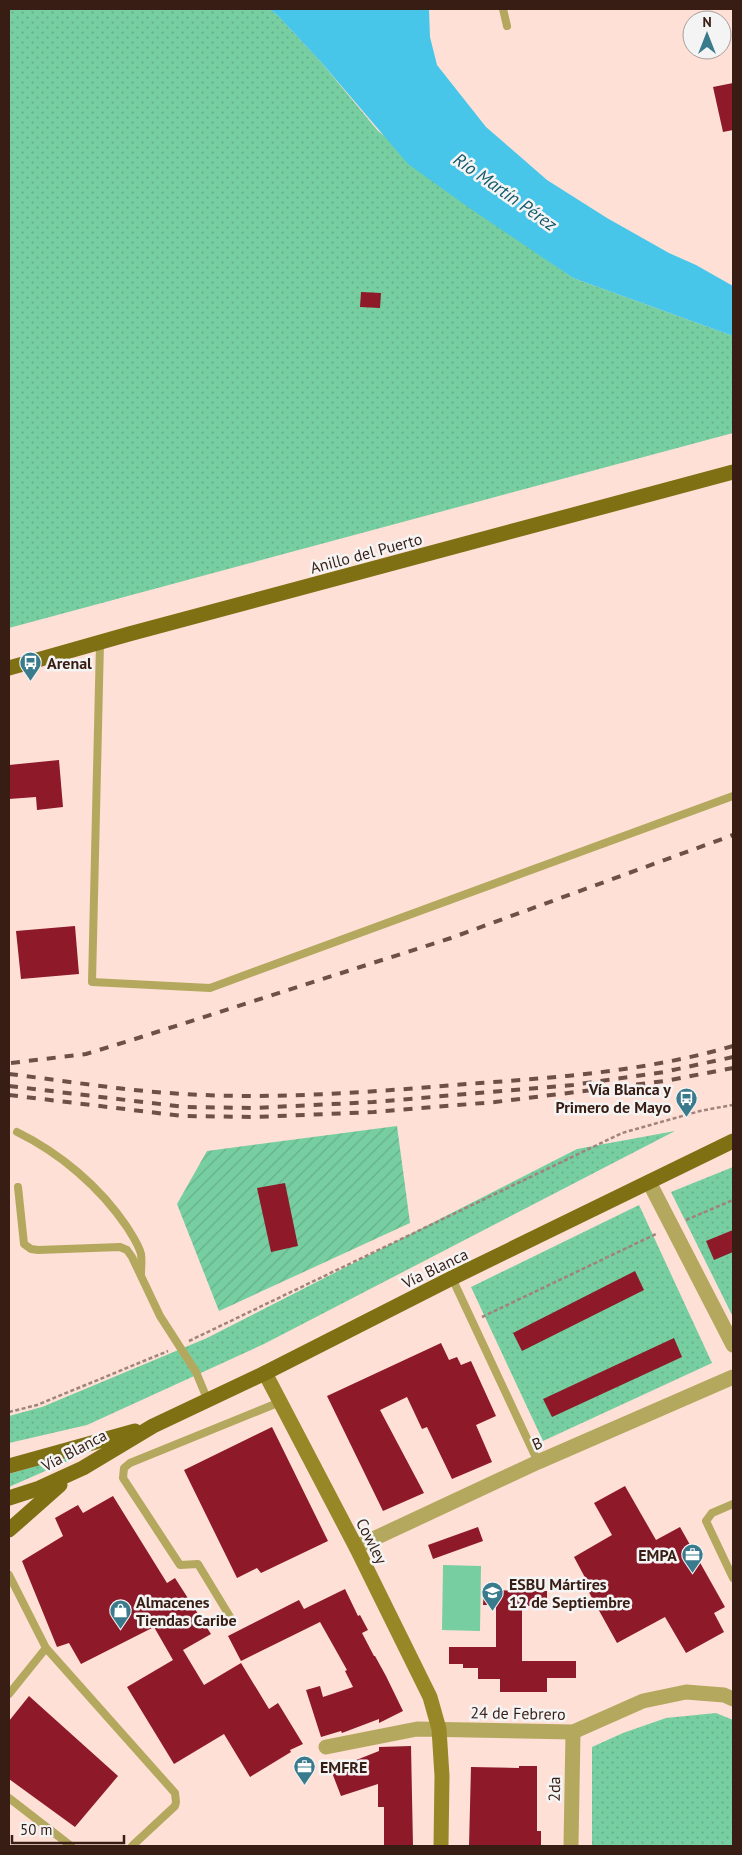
<svg xmlns="http://www.w3.org/2000/svg" width="742" height="1855" font-family="'PT Sans',sans-serif">
  <style>
    .grass { fill: url(#grass-dots) }
    .garden { fill: url(#garden-furrows) }
    .pitch { fill: #76cea1 }
    .water { fill: #47c6ea }
    .building { fill: #8d1929 }
    .lines { fill: none; stroke-linecap: round; stroke-linejoin: round }
    .path { stroke: #a0837a; stroke-width: 2.5; stroke-dasharray: 4 2.5; stroke-linecap: butt }
    .lane { stroke: #b4a85f; stroke-width: 8 }
    .street { stroke: #b4a85f; stroke-width: 15 }
    .secondary { stroke: #978727; stroke-width: 15 }
    .primary { stroke: #7e7013; stroke-width: 15 }
    .rail { stroke: #6d5148; stroke-width: 4; stroke-dasharray: 9 9; stroke-linecap: butt }
    .labels { text-anchor: middle; stroke-width: 5; stroke-linejoin: round; paint-order: stroke }
    .street-label { font-size: 16px; fill: #381d14; stroke: #f4f4f4 }
    .poi-label { font-size: 16px; font-weight: bold; fill: #381d14; stroke: #f4f4f4; text-anchor: start }
    .water-label { font-size: 18px; font-style: italic; fill: #11586a; stroke: #f4f4f4 }
  </style>
  <defs>
    <pattern id="grass-dots" width="8" height="8" patternUnits="userSpaceOnUse" patternTransform="scale(1.25)"><rect width="8" height="8" fill="#76cea1"/><path d="M2 2h.1M6 6h.1" fill="none" stroke="#67b08a" stroke-width="1.8" stroke-linecap="round"/></pattern>
    <pattern id="garden-furrows" width="10" height="10" patternUnits="userSpaceOnUse" patternTransform="scale(1.25)"><rect width="10" height="10" fill="#76cea1"/><path d="M-1 1l2-2M0 10L10 0M9 11l2-2" fill="none" stroke="#67b08a"/></pattern>
  </defs>
  <rect width="100%" height="100%" fill="#fee0d6"/>
  <!-- grass -->
  <g class="grass">
    <polygon points="9,9 269,9 277,15 321,62 378,131 530,248 573,278 733,336 733,433 9,628"/>
    <polygon points="675,1131 264,1344 87,1425 9,1443 9,1416 42,1407 207,1338 577,1149"/>
    <polygon points="733,1167 733,1317 671,1192"/>
    <polygon points="639,1205 712,1363 543,1441 471,1287"/>
    <polygon points="95,1449 9,1487 9,1474"/>
    <polygon points="716,1713 733,1720 733,1846 592,1846 592,1747 623,1733 666,1718"/>
  </g>
  <!-- garden -->
  <polygon class="garden" points="397,1126 410,1223 219,1311 177,1204 207,1151"/>
  <!-- pitch -->
  <polygon class="pitch" points="443,1565 481,1566 480,1631 442,1630"/>
  <!-- water -->
  <polygon class="water" points="269,9 429,9 430,37 437,65 486,127 547,180 607,218 669,253 696,265 733,286 733,336 573,278 468,207 408,164 321,62 277,15"/>
  <!-- building -->
  <g class="building">
    <polygon points="733,83 733,130 723,132 713,87"/>
    <polygon points="361,292 381,293 380,308 360,307"/>
    <polygon points="59,760 63,807 37,810 36,797 9,799 9,765"/>
    <polygon points="75,926 79,974 21,979 16,931"/>
    <polygon points="285,1183 298,1246 271,1252 257,1188"/>
    <polygon points="733,1230 733,1252 714,1260 706,1241"/>
    <polygon points="635,1271 644,1290 522,1351 513,1333"/>
    <polygon points="674,1338 682,1357 552,1417 543,1399"/>
    <polygon points="441,1343 449,1360 457,1357 461,1365 471,1361 496,1416 476,1425 492,1462 452,1479 427,1427 422,1429 407,1397 380,1410 424,1493 383,1511 327,1396"/>
    <polygon points="272,1427 328,1541 261,1573 257,1568 237,1578 184,1470"/>
    <polygon points="625,1486 656,1540 680,1527 725,1607 714,1613 724,1632 686,1653 665,1617 617,1643 586,1587 589,1585 574,1557 612,1535 594,1503"/>
    <polygon points="113,1496 167,1583 175,1578 211,1634 183,1650 204,1685 241,1663 269,1709 278,1703 303,1744 290,1750 291,1752 250,1777 224,1734 174,1764 127,1687 173,1660 154,1627 81,1664 69,1643 57,1647 22,1561 63,1536 55,1518 78,1505 83,1513"/>
    <polygon points="478,1527 483,1541 433,1559 428,1545"/>
    <polygon points="345,1589 358,1616 360,1615 368,1630 362,1633 374,1656 375,1656 386,1676 403,1711 379,1723 379,1719 342,1733 341,1731 321,1737 306,1690 320,1686 323,1697 353,1687 345,1671 347,1670 320,1622 241,1661 228,1636 299,1600 304,1609"/>
    <polygon points="484,1590 547,1591 547,1606 522,1606 522,1661 576,1661 576,1678 547,1678 547,1692 500,1692 500,1679 478,1679 478,1668 463,1668 463,1664 449,1664 449,1647 496,1647 496,1605 483,1605"/>
    <polygon points="29,1696 118,1776 75,1827 9,1779 9,1721"/>
    <polygon points="411,1746 413,1846 384,1846 384,1807 378,1807 378,1784 341,1796 331,1770 379,1751 379,1747"/>
    <polygon points="519,1766 537,1766 537,1831 541,1831 541,1846 469,1846 471,1767 519,1768"/>
  </g>
  <g class="lines">
    <!-- path -->
    <g class="path">
      <polyline points="686,1220 733,1200"/>
      <polyline points="482,1317 658,1233"/>
      <polyline points="189,1341 622,1133 700,1111 732,1105"/>
      <polyline points="9,1412 37,1405 168,1351"/>
    </g>
    <!-- lane -->
    <g class="lane">
      <polyline points="503,9 507,26"/>
      <polyline points="100,643 92,982 210,988 733,796"/>
      <path d="M17,1132C60,1153 100,1187 127,1227C132,1235 139,1245 141,1254C142,1260 141,1268 141,1274"/>
      <polyline points="18,1187 24,1244 31,1249 38,1250 120,1247 127,1250 132,1257 160,1316 196,1372 208,1401"/>
      <polyline points="452,1278 538,1462"/>
      <polyline points="733,1504 712,1513 706,1521 733,1578"/>
      <polyline points="232,1620 198,1564 180,1565 123,1478 124,1468 130,1463 280,1402"/>
      <polyline points="46,1648 175,1793 176,1802 175,1806 132,1846"/>
      <polyline points="9,1694 46,1648 9,1575"/>
      <polyline points="9,1798 71,1846"/>
    </g>
    <!-- street -->
    <g class="street">
      <polyline points="649,1182 733,1345"/>
      <polyline points="356,1547 538,1462 733,1377"/>
      <polyline points="326,1747 417,1729 573,1732 643,1701 686,1692 724,1695 733,1699"/>
      <polyline points="571,1846 573,1732"/>
    </g>
    <!-- secondary -->
    <polyline class="secondary" points="265,1373 356,1547 430,1697 439,1729 442,1776 441,1846"/>
    <!-- primary -->
    <g class="primary">
      <polyline points="9,668 129,634 733,472"/>
      <polyline points="9,1466 135,1431"/>
      <polyline points="9,1498 37,1489 83,1468 153,1426 265,1373 452,1278 733,1141"/>
      <polyline points="9,1530 60,1485"/>
    </g>
    <!-- rail -->
    <g class="rail">
      <polyline points="11,1063 86,1054 135,1039 451,938 733,835"/>
      <path d="M9,1074C67,1081 126,1091 185,1094C283,1100 382,1091 480,1083C565,1077 651,1070 733,1046"/>
      <polyline points="9,1086 185,1107 254,1108 373,1102 573,1085 664,1072 733,1057"/>
      <polyline points="9,1095 182,1116 255,1117 374,1112 495,1102 665,1081 733,1068"/>
    </g>
  </g>
  <!-- icons -->
  <defs>
    <symbol id="bus-pin" viewBox="-11 -11 22 30"><path d="M0 17L-7.5 6A9.5 9.5 0 1 1 7.5 6Z" fill="#397a8d" stroke="#f4f4f4"/><path d="M-5-6H5V4H4V6H2V4H-2V6H-4V4H-5ZM-3.5-4V0h7V-4ZM-3.5 1.2v1.5H-2V1.2ZM2 1.2v1.5H3.5V1.2Z" fill="#fff"/></symbol>
    <symbol id="office-pin" viewBox="-11 -11 22 30"><path d="M0 17L-7.5 6A9.5 9.5 0 1 1 7.5 6Z" fill="#397a8d" stroke="#f4f4f4"/><path d="M-6-3h4V-5.5h4V-3h4V5H-6ZM-1-4.5V-3h2v-1.5ZM-6 0V1H6V0Z" fill="#fff"/></symbol>
    <symbol id="school-pin" viewBox="-11 -11 22 30"><path d="M0 17L-7.5 6A9.5 9.5 0 1 1 7.5 6Z" fill="#397a8d" stroke="#f4f4f4"/><path d="M0-5L7-2L0 1L-7-2ZM-4 1L0 2.5L4 1V4Q0 6-4 4Z" fill="#fff"/></symbol>
    <symbol id="shop-pin" viewBox="-11 -11 22 30"><path d="M0 17L-7.5 6A9.5 9.5 0 1 1 7.5 6Z" fill="#397a8d" stroke="#f4f4f4"/><path d="M-5-2.5h2.3a2.7 3.5 0 0 1 5.4 0H5L5.5 6h-11ZM-1.5-2.5h3a1.5 2.3 0 0 0-3 0Z" fill="#fff"/></symbol>
  </defs>
  <g fill-rule="evenodd">
    <use href="#bus-pin" x="18" y="650" width="25" height="34"/>
    <use href="#bus-pin" x="674" y="1086" width="25" height="34"/>
    <use href="#office-pin" x="680" y="1542" width="25" height="34"/>
    <use href="#school-pin" x="480" y="1580" width="25" height="34"/>
    <use href="#shop-pin" x="108" y="1598" width="25" height="34"/>
    <use href="#office-pin" x="292" y="1754" width="25" height="34"/>
  </g>
  <g class="labels">
    <!-- street labels -->
    <g class="street-label">
      <text transform="translate(366 553) rotate(-15)" y="6">Anillo del Puerto</text>
      <text transform="translate(435 1268) rotate(-26)" y="6">Vía Blanca</text>
      <text transform="translate(537 1443) rotate(-24)" y="6">B</text>
      <text transform="translate(74 1450) rotate(-28)" y="6">Vía Blanca</text>
      <text transform="translate(372 1541) rotate(63)" y="6">Cowley</text>
      <text transform="translate(518 1713) rotate(1)" y="6">24 de Febrero</text>
      <text transform="translate(554 1789) rotate(-89)" y="6">2da</text>
    </g>
    <!-- poi labels -->
    <g class="poi-label">
      <text x="47" y="669">Arenal</text>
      <text x="671" y="1095" text-anchor="end">Vía Blanca y<tspan x="671" dy="18">Primero de Mayo</tspan></text>
      <text x="677" y="1561" text-anchor="end">EMPA</text>
      <text x="509" y="1590">ESBU Mártires<tspan x="509" dy="18">12 de Septiembre</tspan></text>
      <text x="136" y="1608">Almacenes<tspan x="136" dy="18">Tiendas Caribe</tspan></text>
      <text x="320" y="1773">EMFRE</text>
    </g>
    <!-- water labels -->
    <g class="water-label">
      <text transform="translate(505 192) rotate(35)" y="6">Río Martín Pérez</text>
    </g>
  </g>
  <!-- border -->
  <rect width="742" height="1855" fill="none" stroke="#381d14" stroke-width="20"/>
  <!-- north arrow -->
  <g transform="translate(707 35)"><circle r="24" fill="#f4f4f4" stroke="#a99e9a"/>
  <path d="M0-4L9 19L0 12L-9 19Z" fill="#397a8d"/>
  <text y="-8" font-size="14" font-weight="bold" text-anchor="middle" fill="#381d14">N</text>
  </g>
  <!-- scale -->
  <path d="M12 1835v8h112v-8" fill="none" stroke="#381d14" stroke-width="2.5"/>
  <text x="20" y="1835" font-size="15" fill="#381d14" stroke="#f4f4f4" stroke-width="4" paint-order="stroke">50 m</text>
</svg>
